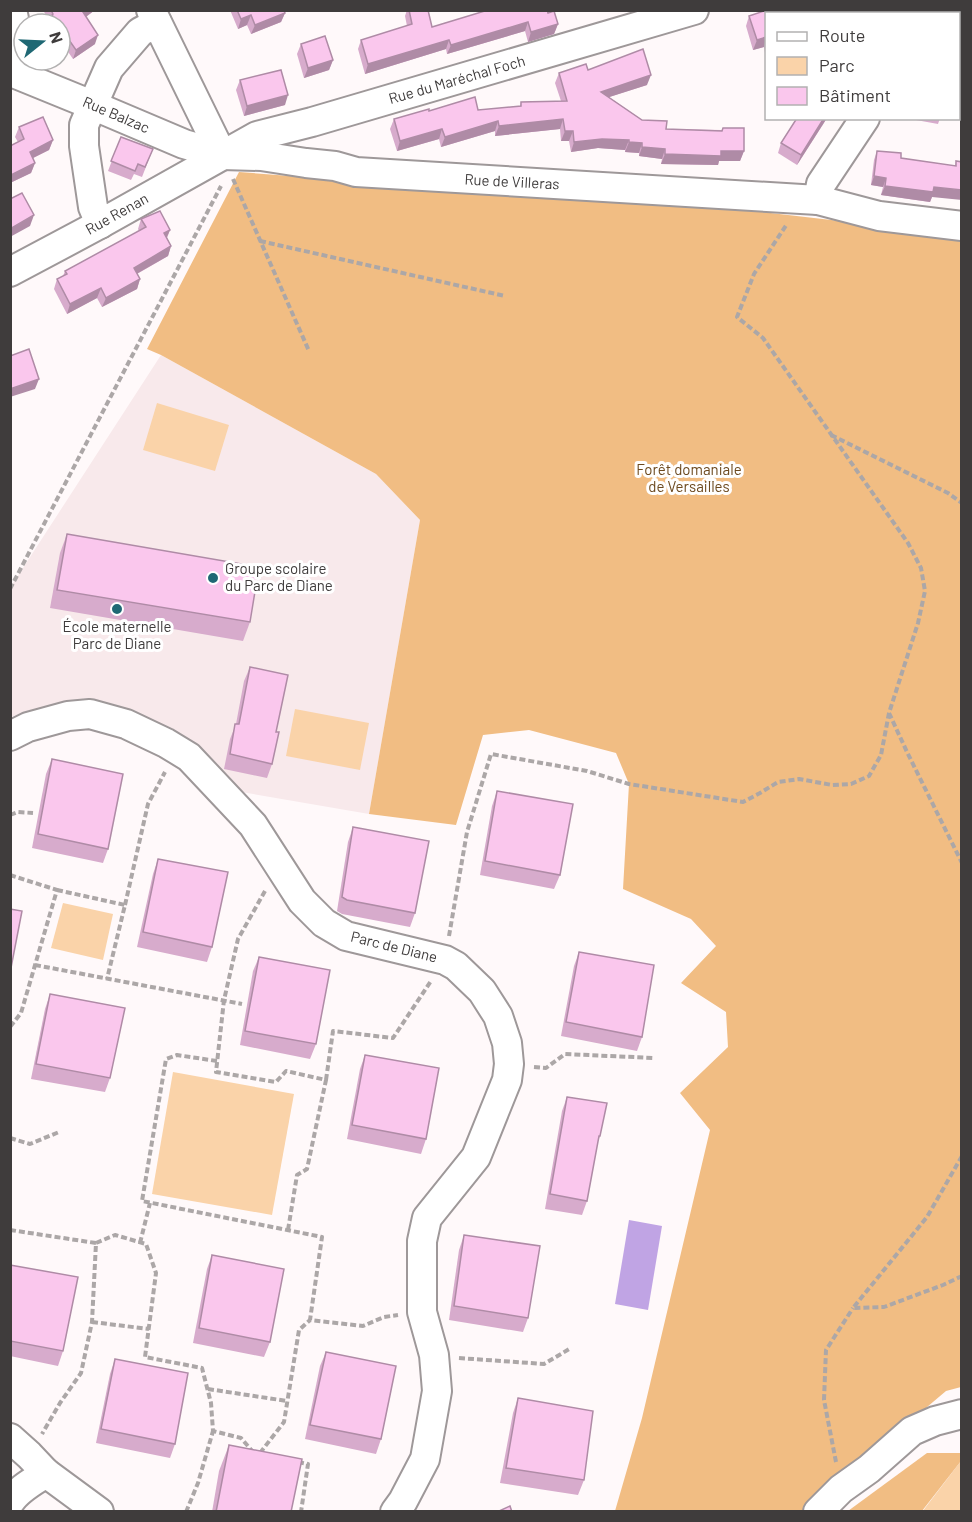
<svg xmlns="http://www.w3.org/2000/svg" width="972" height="1522" font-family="Barlow,sans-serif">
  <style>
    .built { fill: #f8e9eb }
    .green { fill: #fad3a9 }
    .forest { fill: #f1bd83 }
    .water { fill: #c0a4e4 }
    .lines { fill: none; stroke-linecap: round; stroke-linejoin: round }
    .minor-casing { stroke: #9e9899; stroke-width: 32 }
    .path { stroke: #aca7a7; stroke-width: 4; stroke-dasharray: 6 3; stroke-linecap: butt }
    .minor { stroke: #fff; stroke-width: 28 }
    .wall { fill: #d7abcc }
    .shaded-wall { fill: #af8ba6 }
    .building { fill: #fac7ed; stroke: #af8ba6; stroke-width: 1.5 }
    .poi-dot { fill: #1f6874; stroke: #fff; stroke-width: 2 }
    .labels { text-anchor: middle; stroke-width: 6; stroke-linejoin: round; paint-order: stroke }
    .street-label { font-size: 15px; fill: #3f3c3c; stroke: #fff }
    .park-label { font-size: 15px; fill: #6c491e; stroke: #fff }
    .poi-label { font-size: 15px; fill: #3f3c3c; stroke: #fff; text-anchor: start }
  </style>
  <rect width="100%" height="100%" fill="#fff9fa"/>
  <!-- built -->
  <polygon class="built" points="161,355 376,474 420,520 369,814 224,789 201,762 59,706 27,711 11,717 10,588"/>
  <!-- green -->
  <g class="green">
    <polygon points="157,403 229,425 215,471 143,450"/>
    <polygon points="295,709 369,723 360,770 286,756"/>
    <polygon points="63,903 113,914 103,960 51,948"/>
    <polygon points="173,1072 294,1094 272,1215 152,1194"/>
    <polygon points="961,1461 961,1511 922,1512"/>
  </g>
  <!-- forest -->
  <g class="forest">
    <polygon points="239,172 547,196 727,208 961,235 961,1387 946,1391 804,1511 615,1511 642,1418 710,1130 680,1093 728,1047 726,1012 681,983 716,946 691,919 623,889 629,784 616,753 529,730 483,735 456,825 369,814 420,520 376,474 161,355 147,349"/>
    <polygon points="927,1453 961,1453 961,1461 922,1511 848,1511"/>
  </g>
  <!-- water -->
  <polygon class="water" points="629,1220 662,1226 648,1310 615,1304"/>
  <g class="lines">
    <defs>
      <g id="minor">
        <polyline points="151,10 222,155"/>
        <polyline points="935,14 937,10"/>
        <polyline points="11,72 92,105 184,144 222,155 261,156 306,163 335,166 356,172 818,200 879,216 962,226"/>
        <path d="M10,73C17,49 18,34 12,10"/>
        <polyline points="818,200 821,184 865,118"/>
        <polyline points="100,224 93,207 84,146 84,125 109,68 140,32 157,23"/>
        <polyline points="10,272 100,224 257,136 312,122 694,10"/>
        <polyline points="10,736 28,727 68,716 90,714 126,724 166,743 189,757 253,825 302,901 324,923 346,936 445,960 456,966 482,991 498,1016 507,1043 509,1064 507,1080 476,1157 427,1218 422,1241 422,1312 434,1355 437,1391 425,1459 403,1501 395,1512"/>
        <polyline points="10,1438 29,1455 46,1473 99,1512"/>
        <path d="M10,1502C18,1489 34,1481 46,1473"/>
        <polyline points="818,1512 841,1489 869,1469 912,1431 935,1421 962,1414"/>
      </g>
    </defs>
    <!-- minor casing -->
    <use href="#minor" class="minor-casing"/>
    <!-- path -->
    <g class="path">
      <polyline points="233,179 309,351"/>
      <polyline points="260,241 505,296"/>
      <polyline points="831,435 948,493 962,503"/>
      <polyline points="10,589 221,186"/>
      <polyline points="889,713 907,752 962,863"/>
      <polyline points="10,815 18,812 33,813"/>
      <polyline points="10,875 57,890 21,1013 10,1027"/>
      <polyline points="57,890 125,905 107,979"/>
      <polyline points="265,891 238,939 224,1000 216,1072 276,1082 286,1071 326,1080 307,1169 297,1175 288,1230"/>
      <polyline points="125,905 148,804 165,772"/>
      <polyline points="449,936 467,832 491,754 587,771 629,784 743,802 760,793 778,782 799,779 832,785 851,784 869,776 881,755 889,713 918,623 925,591 921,568 908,543 763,338 737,317 754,274 787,224"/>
      <polyline points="35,965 242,1004"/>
      <polyline points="217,1061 177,1055 166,1059 142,1201 322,1237 310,1320 363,1326 384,1317 398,1315"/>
      <polyline points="534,1067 546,1068 565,1054 654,1058"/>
      <polyline points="326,1080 333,1031 393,1038 431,981"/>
      <polyline points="10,1138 30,1144 59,1132"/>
      <polyline points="962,1156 927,1217 853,1308 884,1307 943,1285 962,1276"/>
      <polyline points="10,1230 96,1243 92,1322 81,1373 60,1403 42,1434"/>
      <polyline points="96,1243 115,1235 146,1244 156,1273 145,1357 202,1368 211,1403 213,1431 241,1438 253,1452"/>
      <polyline points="140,1243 150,1203"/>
      <polyline points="92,1322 149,1329"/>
      <polyline points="459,1358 544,1364 571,1348"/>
      <polyline points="208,1389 287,1401"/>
      <polyline points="260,1453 284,1422 299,1330 310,1320"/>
      <polyline points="298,1462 308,1464 301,1512"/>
      <polyline points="836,1462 824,1400 826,1350 853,1308"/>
      <polyline points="186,1512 198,1483 213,1431"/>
    </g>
    <!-- minor -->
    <use href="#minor" class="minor"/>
  </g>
  <!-- wall -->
  <g class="wall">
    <polygon points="43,10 95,10 86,17 95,44 73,59 60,40 60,24 49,24 50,22"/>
    <polygon points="230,10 284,10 285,13 281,22 251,34 247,25 238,29"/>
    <polygon points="407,10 428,10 432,27 548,13 558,24 554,34 528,42 525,31 447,54 446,49 365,74 358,49 361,40 407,26 405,16"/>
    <polygon points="825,10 869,10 867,14 824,14"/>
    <polygon points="766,14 766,52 765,53 764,47 753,50 746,26 749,16"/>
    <polygon points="962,22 962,76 958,74 958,27"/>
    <polygon points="301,44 333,60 329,70 304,78 297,54"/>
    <polygon points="588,70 647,85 609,97 642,120 666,129 722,130 723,128 744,151 740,161 719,161 718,165 661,164 662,159 639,156 639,153 625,152 625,150 598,148 571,152 569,141 561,141 560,129 495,136 495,131 441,147 439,139 397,151 390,129 394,119 429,111 478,110 520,106 521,102 561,101 555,83 559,73"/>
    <polygon points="240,80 285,105 244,116 236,90"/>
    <polygon points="827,118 797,165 778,153 781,143"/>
    <polygon points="916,118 940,118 938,124 916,120"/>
    <polygon points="19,127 53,140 49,150 33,158 35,163 31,173 10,183 10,146 18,142 15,137"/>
    <polygon points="121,137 153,149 142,177 134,174 131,180 108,171"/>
    <polygon points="877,151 901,158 955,166 956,161 962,162 932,197 930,202 881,195 883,187 871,185 874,160"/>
    <polygon points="141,219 170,230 167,238 171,246 168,256 137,274 140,279 137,289 102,307 97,298 67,314 54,289 57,279 63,276 65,271 139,231 138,229"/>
    <polygon points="67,534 250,622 243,641 50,608 60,553"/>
    <polygon points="250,667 276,732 272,764 267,778 224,769 230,739 236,724 244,681"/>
    <polygon points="52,759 108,849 103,863 32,848 46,774"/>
    <polygon points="497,791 560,875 554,889 480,875 492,806"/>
    <polygon points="353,827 415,913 410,927 342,914 337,911 348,842"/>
    <polygon points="158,859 212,947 207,962 137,947 153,874"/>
    <polygon points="579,952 642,1037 637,1051 561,1036 574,966"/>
    <polygon points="259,957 316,1044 310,1059 240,1045 253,971"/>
    <polygon points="50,994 110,1078 105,1092 31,1079 45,1009"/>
    <polygon points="365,1055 426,1139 421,1154 347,1139 360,1069"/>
    <polygon points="567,1097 600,1136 597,1144 587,1201 582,1215 545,1209 562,1111"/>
    <polygon points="464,1235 528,1318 523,1332 449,1320 459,1250"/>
    <polygon points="212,1255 270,1342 264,1357 193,1343 207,1269"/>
    <polygon points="10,1265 63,1351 58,1366 10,1356"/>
    <polygon points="326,1352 381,1439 376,1454 305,1439 320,1366"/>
    <polygon points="115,1359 175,1444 170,1458 96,1443 110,1374"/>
    <polygon points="518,1398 584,1480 578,1495 500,1483 513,1413"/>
    <polygon points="229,1445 291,1512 212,1512 219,1471"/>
  </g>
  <!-- shaded-wall -->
  <g class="shaded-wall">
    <polygon points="85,10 95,10 80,21 83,12"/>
    <polygon points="285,13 281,22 251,34 255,25"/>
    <polygon points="251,15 247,25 238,29 241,19"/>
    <polygon points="528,22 525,31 447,54 451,45"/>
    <polygon points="558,24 554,34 528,42 531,32"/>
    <polygon points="98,35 95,44 73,59 76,50"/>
    <polygon points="766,37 764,47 753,50 757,40"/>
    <polygon points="449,40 446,49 365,74 368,64"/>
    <polygon points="333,60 329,70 304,78 308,68"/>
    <polygon points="651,75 647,85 597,101 601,92"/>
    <polygon points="288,95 285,105 244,116 247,106"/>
    <polygon points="824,118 827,118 797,165 801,155"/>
    <polygon points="563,119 560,129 495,136 499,126"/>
    <polygon points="498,121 495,131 441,147 445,137"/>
    <polygon points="442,129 439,139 397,151 400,141"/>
    <polygon points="565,131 573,131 569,141 561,141"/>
    <polygon points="602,139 629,140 625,150 598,148 571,152 574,142"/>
    <polygon points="53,140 49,150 27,161 30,152"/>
    <polygon points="629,142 642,143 639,153 625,152"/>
    <polygon points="642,147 665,149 662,159 639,156"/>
    <polygon points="721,151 744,151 740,161 719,161 718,165 661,164 665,154"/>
    <polygon points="35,163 31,173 10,183 11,175"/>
    <polygon points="874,176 886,178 883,187 871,185"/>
    <polygon points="885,186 934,187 962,190 962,200 932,197 930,202 881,195"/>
    <polygon points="34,215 30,226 10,237 10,229"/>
    <polygon points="170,230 166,239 164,233"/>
    <polygon points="171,246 168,256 131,277 134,268"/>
    <polygon points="140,279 137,289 102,307 106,298"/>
    <polygon points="101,288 97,298 67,314 70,304"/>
    <polygon points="39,379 35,389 10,397 10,389"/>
  </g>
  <!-- building -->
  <g class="building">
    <polygon points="51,10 85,10 83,12 98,35 76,50 60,27 60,24 58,24 52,15 53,14"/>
    <polygon points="237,10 284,10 285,13 255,25 251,15 241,19"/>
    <polygon points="409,10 428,10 432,27 488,10 547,10 548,13 554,11 558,24 531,32 528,22 451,45 449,40 368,64 361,40 412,24"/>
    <polygon points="767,10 780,10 781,14 766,14 766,37 757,40 749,16"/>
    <polygon points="829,10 867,10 865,14 834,14"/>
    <polygon points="962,22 962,66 958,63 958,27"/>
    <polygon points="325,36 333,60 308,68 301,44"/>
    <polygon points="643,49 651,75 601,92 642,120 667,121 666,129 722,131 723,128 744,128 744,151 721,151 721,156 665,154 665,149 642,147 642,143 629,142 629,140 602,139 574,142 573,131 565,131 563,119 499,126 498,121 445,137 442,129 400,141 394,119 429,109 429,111 475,97 478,110 521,106 521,102 567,101 559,73 586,64 588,70"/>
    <polygon points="281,70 288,95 247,106 240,80"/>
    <polygon points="43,117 53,140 30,152 35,163 11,175 10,146 24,139 19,127"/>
    <polygon points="797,118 824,118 801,155 781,143"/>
    <polygon points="121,137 153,149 145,167 138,164 135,171 111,161"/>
    <polygon points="877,151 901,153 901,158 956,166 956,161 962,162 962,190 934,187 933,192 885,186 886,178 874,176"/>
    <polygon points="22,193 34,215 10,229 10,199"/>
    <polygon points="160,211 170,230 164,233 171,246 134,268 140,279 106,298 101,288 70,304 57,279 67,274 65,271 146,227 141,219"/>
    <polygon points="29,349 39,379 10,389 10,356"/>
    <polygon points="67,534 259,567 250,622 57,590"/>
    <polygon points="250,667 288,675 276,732 279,732 272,764 230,754 235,724 239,724"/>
    <polygon points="52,759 123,774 108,849 38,834"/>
    <polygon points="497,791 573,804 560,875 485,861"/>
    <polygon points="353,827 429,841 415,913 347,900 342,897"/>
    <polygon points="158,859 228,872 212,947 143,932"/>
    <polygon points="10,909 22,911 10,973"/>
    <polygon points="579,952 654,965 642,1037 566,1022"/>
    <polygon points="259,957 330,970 316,1044 245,1031"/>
    <polygon points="50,994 125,1008 110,1078 36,1064"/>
    <polygon points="365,1055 439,1068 426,1139 352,1125"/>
    <polygon points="567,1097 607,1103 600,1136 599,1136 587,1201 550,1194"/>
    <polygon points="464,1235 540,1246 528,1318 454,1306"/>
    <polygon points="212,1255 284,1269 270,1342 199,1328"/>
    <polygon points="10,1265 78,1277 63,1351 10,1341"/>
    <polygon points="326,1352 396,1366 381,1439 310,1425"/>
    <polygon points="115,1359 188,1373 175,1444 101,1429"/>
    <polygon points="518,1398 593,1411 584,1480 506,1468"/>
    <polygon points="229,1445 302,1459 291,1512 216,1512"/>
    <polygon points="510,1506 512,1512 497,1512"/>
  </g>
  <!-- markers -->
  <g class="poi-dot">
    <circle cx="213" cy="578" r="6"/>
    <circle cx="117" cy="609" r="6"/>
  </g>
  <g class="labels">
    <!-- street labels -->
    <g class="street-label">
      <text transform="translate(457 80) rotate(-16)" y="5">Rue du Maréchal Foch</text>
      <text transform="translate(116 115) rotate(23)" y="5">Rue Balzac</text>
      <text transform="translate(512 182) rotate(3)" y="5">Rue de Villeras</text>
      <text transform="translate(117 214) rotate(-29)" y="5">Rue Renan</text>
      <text transform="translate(394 947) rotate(14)" y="5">Parc de Diane</text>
    </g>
    <!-- park labels -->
    <g class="park-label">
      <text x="689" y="475">Forêt domaniale<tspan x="689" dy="17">de Versailles</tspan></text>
    </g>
    <!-- poi labels -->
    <g class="poi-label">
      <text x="225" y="574">Groupe scolaire<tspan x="225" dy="17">du Parc de Diane</tspan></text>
      <text x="117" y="632" text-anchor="middle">École maternelle<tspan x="117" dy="17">Parc de Diane</tspan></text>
    </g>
  </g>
  <!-- border -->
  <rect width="972" height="1522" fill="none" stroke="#3f3c3c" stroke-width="24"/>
  <!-- legend -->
  <rect x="765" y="12" width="195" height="108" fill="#ffffff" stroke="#b2b1b1" stroke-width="1.5"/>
  <rect x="777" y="32" width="30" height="9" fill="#ffffff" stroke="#b2b1b1" stroke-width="1.5"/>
  <text x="819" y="42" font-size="18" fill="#3f3c3c">Route</text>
  <rect x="777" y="57" width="30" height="18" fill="#fad3a9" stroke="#b2b1b1" stroke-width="1.5"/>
  <text x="819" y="72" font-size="18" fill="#3f3c3c">Parc</text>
  <rect x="777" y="87" width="30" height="18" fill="#fac7ed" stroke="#b2b1b1" stroke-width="1.5"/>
  <text x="819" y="102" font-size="18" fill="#3f3c3c">Bâtiment</text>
  <!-- north arrow -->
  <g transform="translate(42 42) rotate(72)"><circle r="28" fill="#ffffff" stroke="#b2b1b1" stroke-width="1.5"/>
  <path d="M0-4.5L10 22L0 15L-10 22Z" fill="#1f6874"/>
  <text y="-9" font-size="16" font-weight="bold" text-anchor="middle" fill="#3f3c3c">N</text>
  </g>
</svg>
